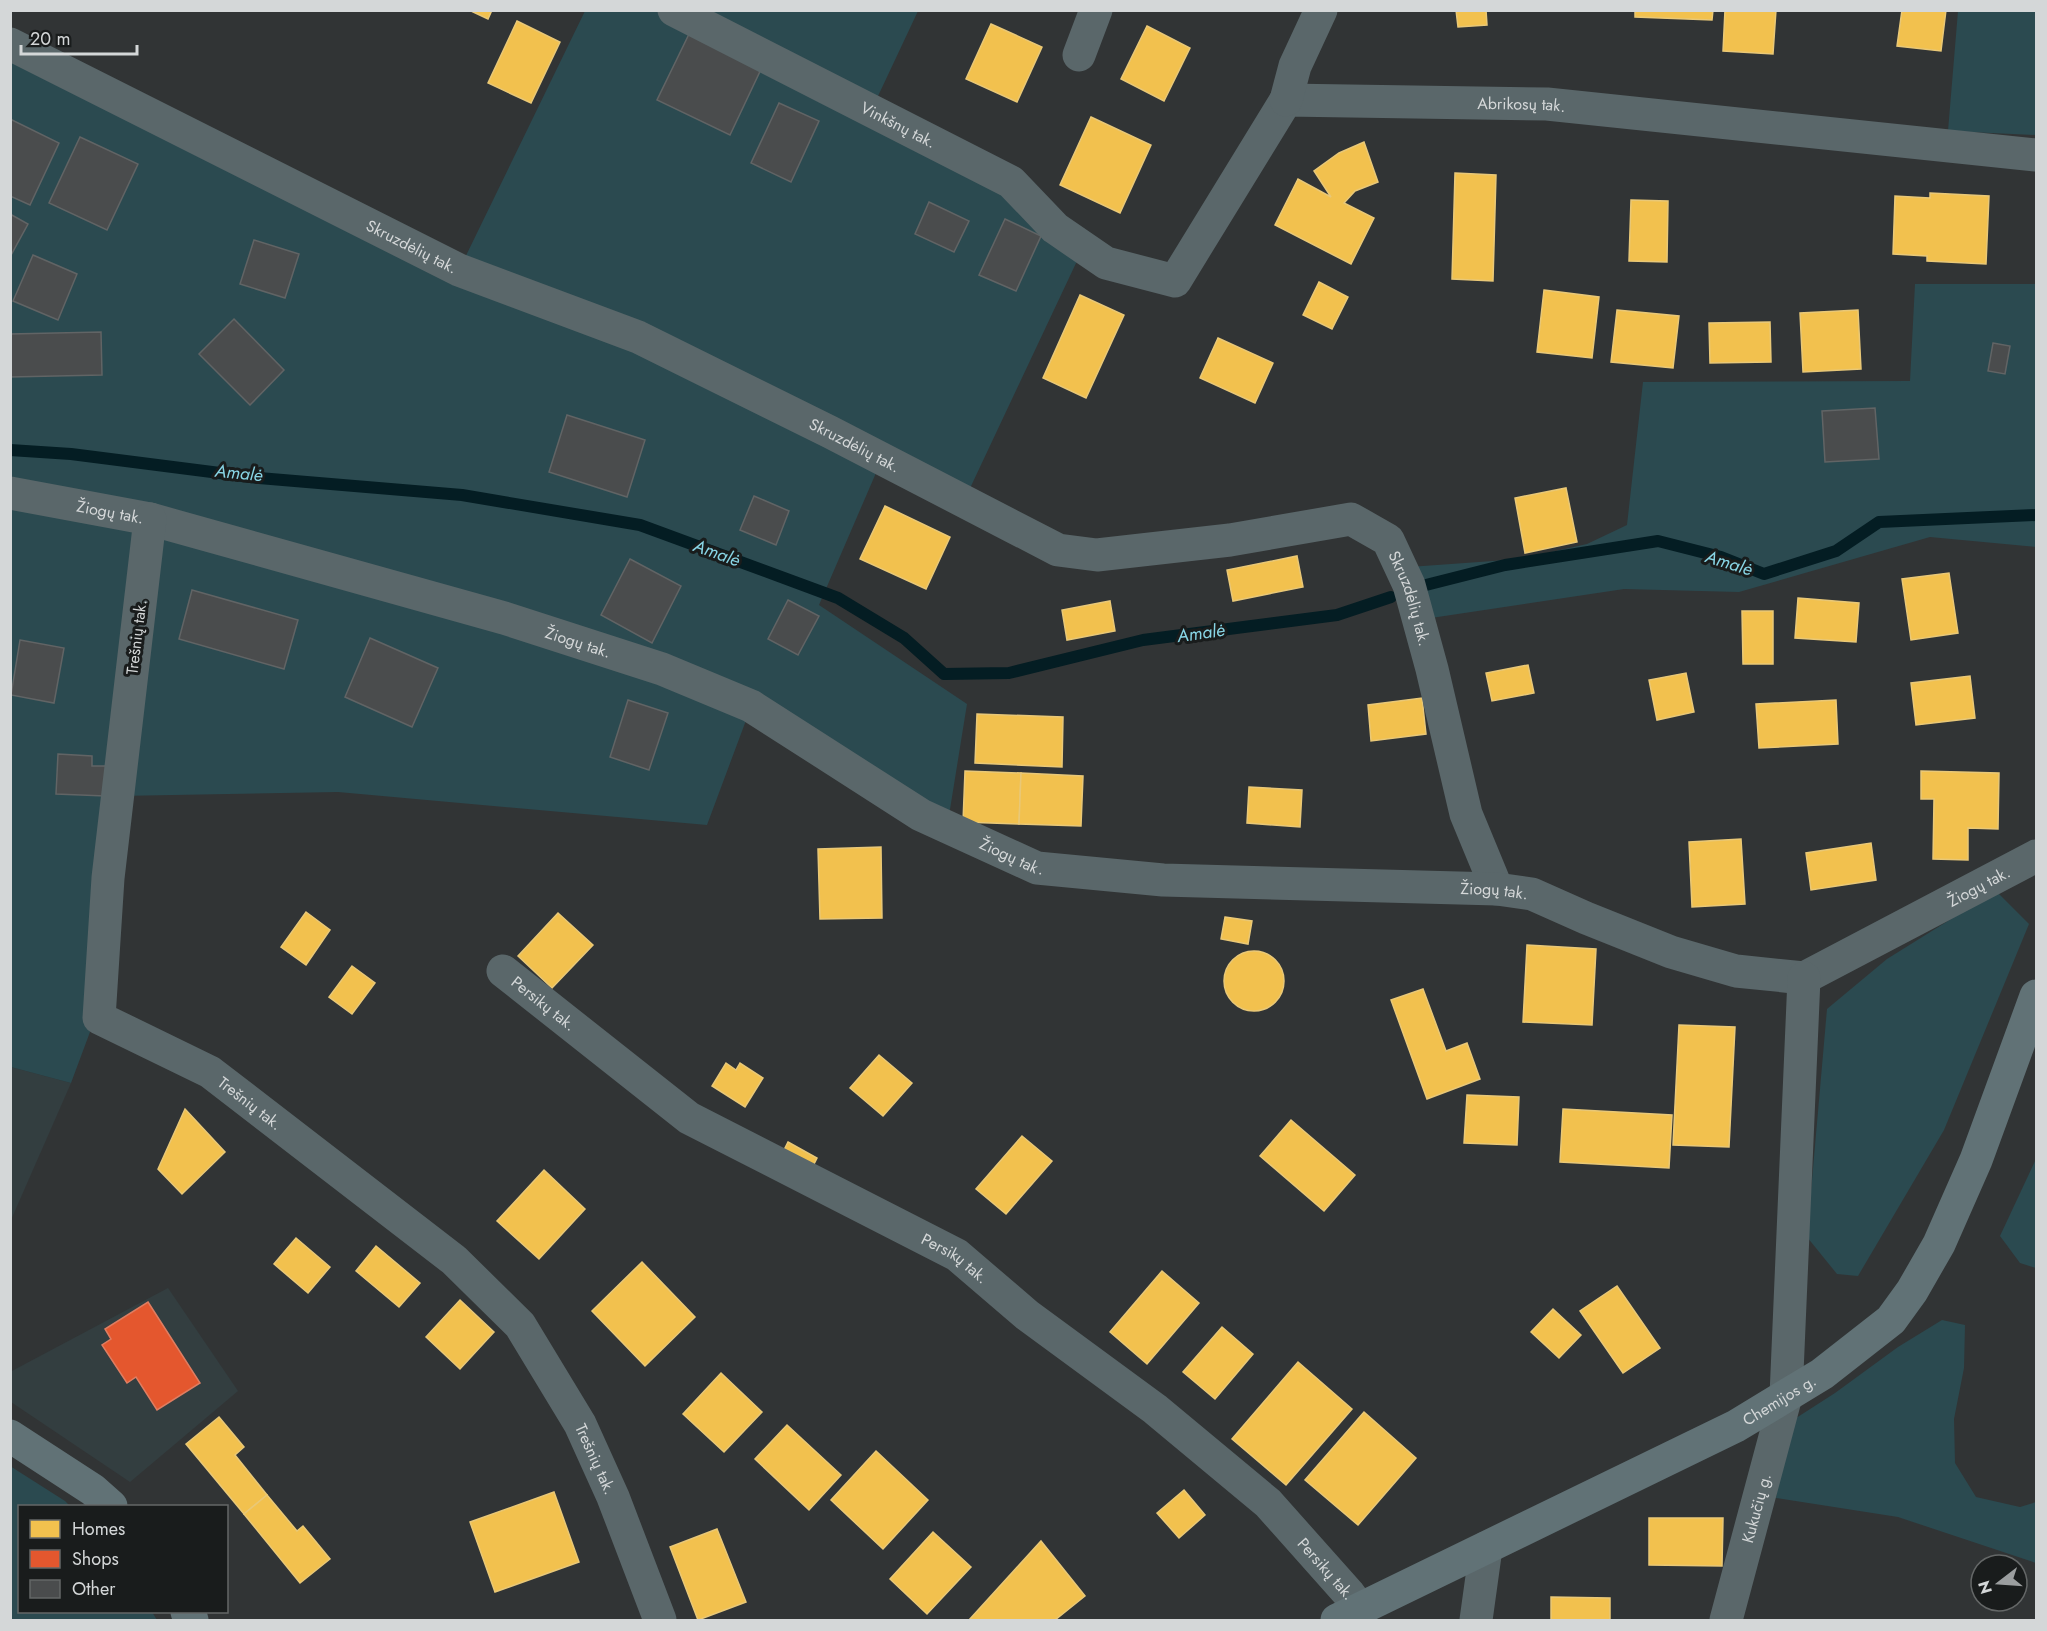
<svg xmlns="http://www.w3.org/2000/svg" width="2047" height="1631" font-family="Jost,sans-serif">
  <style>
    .built { fill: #333e40 }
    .green { fill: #2b4a50 }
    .homes { fill: #f2c14e; stroke: #e9c877; stroke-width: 1.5 }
    .shops { fill: #e4572e; stroke: #df7d61; stroke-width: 1.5 }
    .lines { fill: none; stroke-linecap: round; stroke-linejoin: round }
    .stream { stroke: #041d23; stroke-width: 12 }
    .building { fill: #4a4c4d; stroke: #616465; stroke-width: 1.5 }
    .street { stroke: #5a676a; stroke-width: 33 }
    .secondary { stroke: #617276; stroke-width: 33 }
    .labels { text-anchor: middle; stroke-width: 6; stroke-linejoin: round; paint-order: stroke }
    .street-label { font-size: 16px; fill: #d4d7d8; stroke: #191c1c }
    .water-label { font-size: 18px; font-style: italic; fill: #88d5e5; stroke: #191c1c }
  </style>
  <rect width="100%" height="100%" fill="#313435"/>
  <!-- built -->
  <g class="built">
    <polygon points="11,1067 71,1083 11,1220"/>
    <polygon points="168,1288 238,1391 130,1482 11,1402 10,1372"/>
  </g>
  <!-- green -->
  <g class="green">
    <polygon points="585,11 918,11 871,111 1011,182 1077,261 964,501 882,459 819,605 967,704 947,828 751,707 707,825 338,792 118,796 90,1032 71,1083 11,1067 10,44 459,270"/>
    <polygon points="1958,11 2036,11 2036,135 1948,131"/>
    <polygon points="1915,284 2036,284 2036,547 1930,537 1739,592 1624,589 1431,618 1409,567 1521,559 1587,544 1627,525 1643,382 1910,381"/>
    <polygon points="1996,891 2029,924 1944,1130 1858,1276 1837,1274 1807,1237 1827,1009 1887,959"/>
    <polygon points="2036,1159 2036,1268 2020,1263 2000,1236"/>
    <polygon points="1942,1320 1965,1325 1964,1368 1954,1419 1955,1463 1976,1497 2020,1507 2036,1502 2036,1563 1898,1517 1776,1498 1784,1438 1793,1420 1835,1393 1898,1347"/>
    <polygon points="10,1466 65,1501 70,1506 20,1506 20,1612 152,1612 157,1620 11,1620"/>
  </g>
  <!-- homes -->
  <g class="homes">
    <polygon points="469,10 492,10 488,19"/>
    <polygon points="1456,10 1486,10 1487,25 1458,27"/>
    <polygon points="1635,10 1713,10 1712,20 1635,17"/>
    <polygon points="1725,10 1776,10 1773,54 1723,51"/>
    <polygon points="1902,10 1946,10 1941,51 1897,46"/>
    <polygon points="517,21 560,42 531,103 488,83"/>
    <polygon points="991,24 1042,47 1017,102 966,79"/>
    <polygon points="1147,26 1190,48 1164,101 1121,79"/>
    <polygon points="1091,117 1151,145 1120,213 1060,185"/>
    <polygon points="1364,142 1378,182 1355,191 1344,203 1374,218 1351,264 1275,225 1298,179 1331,197 1314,171 1339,153"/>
    <polygon points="1455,173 1496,175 1493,281 1452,279"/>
    <polygon points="1930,193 1989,196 1986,264 1927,261 1927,256 1893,254 1895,196 1930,198"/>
    <polygon points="1631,200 1668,201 1667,262 1629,261"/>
    <polygon points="1319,282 1348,297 1332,329 1303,315"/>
    <polygon points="1544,290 1599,297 1592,358 1537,352"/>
    <polygon points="1080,295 1124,315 1086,398 1043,378"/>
    <polygon points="1617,310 1679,316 1673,368 1611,362"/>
    <polygon points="1858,310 1861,369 1803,372 1800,313"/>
    <polygon points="1770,322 1771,362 1710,363 1709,323"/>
    <polygon points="1218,338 1273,363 1255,403 1200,378"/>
    <polygon points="1566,488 1577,542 1525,553 1515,498"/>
    <polygon points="885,506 950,537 926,589 860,559"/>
    <polygon points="1297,556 1303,587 1233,601 1227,570"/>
    <polygon points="1949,573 1958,633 1911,640 1902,579"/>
    <polygon points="1798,598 1859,603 1856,642 1795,638"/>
    <polygon points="1110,601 1115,631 1067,640 1062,610"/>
    <polygon points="1742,611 1773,611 1773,664 1743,664"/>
    <polygon points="1528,665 1534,693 1492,701 1486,673"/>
    <polygon points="1686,673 1694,712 1657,720 1649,680"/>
    <polygon points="1970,676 1975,718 1916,725 1911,683"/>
    <polygon points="1422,698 1426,734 1371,741 1368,705"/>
    <polygon points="1836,700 1838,744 1759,748 1756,704"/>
    <polygon points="977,714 1063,717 1062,767 975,763"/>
    <polygon points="965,771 1021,773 1019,824 963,822"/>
    <polygon points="1921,771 1999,773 1998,829 1968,828 1968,860 1933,859 1934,799 1921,799"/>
    <polygon points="1021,773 1083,776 1081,826 1019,824"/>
    <polygon points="1249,787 1302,790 1300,827 1247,823"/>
    <polygon points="1741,839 1745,904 1692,907 1689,842"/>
    <polygon points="1871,843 1876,880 1811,890 1806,853"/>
    <polygon points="881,847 882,918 820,919 818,849"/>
    <polygon points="306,912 330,930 306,965 281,947"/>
    <polygon points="558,913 593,945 552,988 518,956"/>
    <polygon points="1225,917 1252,921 1248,944 1221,939"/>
    <polygon points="1527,945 1596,949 1592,1025 1523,1022"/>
    <circle cx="1254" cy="981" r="30"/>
    <polygon points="352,966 375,983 352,1014 329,997"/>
    <polygon points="1423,989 1446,1051 1467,1043 1480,1079 1427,1099 1391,1000"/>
    <polygon points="1679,1025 1735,1027 1729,1147 1673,1145"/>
    <polygon points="879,1055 912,1083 883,1116 850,1088"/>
    <polygon points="726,1063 736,1070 740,1063 763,1078 745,1107 712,1086"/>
    <polygon points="1467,1095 1519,1097 1517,1145 1464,1143"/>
    <polygon points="185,1109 225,1152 182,1194 158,1169"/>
    <polygon points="1563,1109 1672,1115 1669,1168 1560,1162"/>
    <polygon points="1291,1120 1355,1175 1324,1211 1260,1156"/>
    <polygon points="1022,1136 1052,1161 1006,1214 976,1189"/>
    <polygon points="788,1142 817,1158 811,1170 782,1154"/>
    <polygon points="544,1170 585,1209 539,1259 497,1221"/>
    <polygon points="296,1238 330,1267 308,1293 274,1264"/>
    <polygon points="376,1246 420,1283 399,1307 356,1271"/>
    <polygon points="642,1262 695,1317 645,1366 592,1311"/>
    <polygon points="1162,1271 1199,1303 1147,1364 1110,1332"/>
    <polygon points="1617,1286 1660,1348 1623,1373 1580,1311"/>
    <polygon points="460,1300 494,1332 460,1369 426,1337"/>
    <polygon points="1553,1309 1581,1335 1559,1358 1531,1332"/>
    <polygon points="1222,1327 1253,1354 1215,1399 1183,1372"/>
    <polygon points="1298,1362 1352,1409 1286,1485 1232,1439"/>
    <polygon points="721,1373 762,1412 724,1452 683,1414"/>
    <polygon points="1364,1412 1416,1458 1358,1525 1305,1480"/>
    <polygon points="219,1417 244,1447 235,1455 267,1495 244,1514 186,1444"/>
    <polygon points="787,1425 841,1475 809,1510 755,1459"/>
    <polygon points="876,1451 928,1500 883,1549 831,1500"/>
    <polygon points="1184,1490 1205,1515 1179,1538 1157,1513"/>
    <polygon points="554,1492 579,1562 495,1592 470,1522"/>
    <polygon points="267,1495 297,1531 303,1526 330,1559 300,1583 244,1514"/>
    <polygon points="1649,1518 1723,1518 1722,1566 1649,1565"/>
    <polygon points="717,1529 746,1602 698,1620 670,1547"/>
    <polygon points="933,1532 971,1567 927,1614 890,1579"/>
    <polygon points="1041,1541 1085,1596 1055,1620 969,1620"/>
    <polygon points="1551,1597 1610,1598 1610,1620 1551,1620"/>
  </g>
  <!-- shops -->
  <polygon class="shops" points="148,1302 200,1383 157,1410 136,1377 127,1383 102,1345 111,1339 105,1329"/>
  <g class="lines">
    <!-- stream -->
    <g class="stream">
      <polyline points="10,450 71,454 259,478 462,495 640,525 838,598 904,638 944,674 1009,673 1143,640 1337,615 1391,597"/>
      <polyline points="1414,588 1505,565 1658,541 1721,557 1764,574 1836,551 1879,522 2036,515"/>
    </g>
  </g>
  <!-- building -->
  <g class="building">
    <polygon points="691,30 763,65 730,135 657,100"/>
    <polygon points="779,103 819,121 791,182 751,163"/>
    <polygon points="10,119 59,143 30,205 10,196"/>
    <polygon points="80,137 138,164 107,230 49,203"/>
    <polygon points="929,202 969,221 954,252 915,234"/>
    <polygon points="10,214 28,224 10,257"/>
    <polygon points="1005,219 1041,236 1016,291 979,275"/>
    <polygon points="254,240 299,254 285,298 240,284"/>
    <polygon points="33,255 77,274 58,320 13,301"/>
    <polygon points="234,319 284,370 250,405 199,354"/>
    <polygon points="101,332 102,375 10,377 10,334"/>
    <polygon points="1993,343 2010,346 2005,374 1988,371"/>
    <polygon points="1875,408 1879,459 1825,462 1822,411"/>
    <polygon points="567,415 645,440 627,497 549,472"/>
    <polygon points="754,496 789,511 776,545 740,530"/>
    <polygon points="630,559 681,586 652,643 601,615"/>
    <polygon points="192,590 298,620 284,669 179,639"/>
    <polygon points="788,600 819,616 798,655 768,639"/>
    <polygon points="370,638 438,668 412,727 345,697"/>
    <polygon points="20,640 64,648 54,703 11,695"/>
    <polygon points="628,700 668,713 649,770 610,757"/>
    <polygon points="58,754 92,756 92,766 107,766 105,796 56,794"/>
  </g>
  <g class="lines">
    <!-- street -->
    <g class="street">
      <path id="s1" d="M674,10L1011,182L1055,228L1106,263L1175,281L1286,100L1547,104L2036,155"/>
      <path id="s2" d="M10,44L459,270L638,337L830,432L1058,550L1097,555L1230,540L1351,519L1388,540L1409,585L1432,669L1466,814L1497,889"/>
      <polyline points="1079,55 1096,10"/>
      <polyline points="1286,100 1295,66 1321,10"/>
      <path id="s3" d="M10,493L150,519L504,618L662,669L751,706L921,815L1037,868L1163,880L1497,889L1532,894L1586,918L1671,952L1736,971L1804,978L2036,856"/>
      <path id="s4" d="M150,519L108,878L99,1018L210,1072L454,1260L520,1325L580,1424L613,1497L660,1620"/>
      <path id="s5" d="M503,971L689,1118L957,1255L1027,1315L1155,1409L1268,1503L1349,1594L1360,1609"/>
      <polyline points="1476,1620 1486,1548"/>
      <path id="s6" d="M1726,1620L1786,1396L1804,978"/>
    </g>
    <!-- secondary -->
    <g class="secondary">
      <polyline points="10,1436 93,1490 111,1506"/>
      <polyline points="187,1612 192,1620"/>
      <path id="s7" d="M1337,1620L1736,1426L1822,1374L1891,1320L1912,1291L1939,1244L1976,1160L2036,996"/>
    </g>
  </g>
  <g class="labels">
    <!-- street labels -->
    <g class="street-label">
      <text dy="6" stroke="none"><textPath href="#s1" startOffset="1023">Abrikosų tak.</textPath></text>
      <text dy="6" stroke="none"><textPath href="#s1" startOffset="252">Vinkšnų tak.</textPath></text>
      <text dy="6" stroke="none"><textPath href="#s2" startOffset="450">Skruzdėlių tak.</textPath></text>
      <text dy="6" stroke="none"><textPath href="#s2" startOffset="936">Skruzdėlių tak.</textPath></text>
      <text dy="6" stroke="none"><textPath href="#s3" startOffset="102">Žiogų tak.</textPath></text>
      <text dy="6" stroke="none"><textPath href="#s2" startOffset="1566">Skruzdėlių tak.</textPath></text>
      <text transform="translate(136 637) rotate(-83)" y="6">Trešnių tak.</text>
      <text dy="6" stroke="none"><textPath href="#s3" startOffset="588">Žiogų tak.</textPath></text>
      <text dy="6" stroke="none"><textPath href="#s3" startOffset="1074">Žiogų tak.</textPath></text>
      <text dy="6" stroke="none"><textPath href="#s3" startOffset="2082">Žiogų tak.</textPath></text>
      <text dy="6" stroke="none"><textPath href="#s3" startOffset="1560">Žiogų tak.</textPath></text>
      <text dy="6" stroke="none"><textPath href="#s5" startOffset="52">Persikų tak.</textPath></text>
      <text dy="6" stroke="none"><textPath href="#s4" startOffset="676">Trešnių tak.</textPath></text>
      <text dy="6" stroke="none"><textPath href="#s5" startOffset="538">Persikų tak.</textPath></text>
      <text dy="6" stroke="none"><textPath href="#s7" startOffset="494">Chemijos g.</textPath></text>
      <text dy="6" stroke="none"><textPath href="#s4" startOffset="1180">Trešnių tak.</textPath></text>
      <text dy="6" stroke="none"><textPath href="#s6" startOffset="116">Kukučių g.</textPath></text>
      <text dy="6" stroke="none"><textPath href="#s5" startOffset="1024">Persikų tak.</textPath></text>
    </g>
    <!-- water labels -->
    <g class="water-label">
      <text transform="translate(239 473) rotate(6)" y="6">Amalė</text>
      <text transform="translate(717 553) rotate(20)" y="6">Amalė</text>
      <text transform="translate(1729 563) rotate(17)" y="6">Amalė</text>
      <text transform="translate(1201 633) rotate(-8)" y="6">Amalė</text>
    </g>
  </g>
  <!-- border -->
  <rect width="2047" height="1631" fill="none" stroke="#d4d7d8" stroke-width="24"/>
  <!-- legend -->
  <rect x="18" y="1505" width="210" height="108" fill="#191c1c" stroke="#646767" stroke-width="1.5"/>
  <rect x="30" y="1520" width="30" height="18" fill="#f2c14e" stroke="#646767" stroke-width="1.5"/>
  <text x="72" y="1535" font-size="18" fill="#d4d7d8">Homes</text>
  <rect x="30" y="1550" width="30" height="18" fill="#e4572e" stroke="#646767" stroke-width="1.5"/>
  <text x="72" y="1565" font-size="18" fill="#d4d7d8">Shops</text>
  <rect x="30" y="1580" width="30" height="18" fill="#4a4c4d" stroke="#646767" stroke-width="1.5"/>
  <text x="72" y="1595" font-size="18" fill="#d4d7d8">Other</text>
  <!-- north arrow -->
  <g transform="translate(1999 1583) rotate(253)"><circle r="28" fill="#191c1c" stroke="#646767" stroke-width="1.5"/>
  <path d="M0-4.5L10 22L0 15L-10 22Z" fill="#9b9e9f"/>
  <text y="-9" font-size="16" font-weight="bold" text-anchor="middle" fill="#d4d7d8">N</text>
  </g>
  <!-- scale -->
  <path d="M21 45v9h116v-9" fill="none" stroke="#d4d7d8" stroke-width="3"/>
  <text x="30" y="45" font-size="18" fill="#d4d7d8" stroke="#191c1c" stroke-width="4.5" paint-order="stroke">20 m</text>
</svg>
